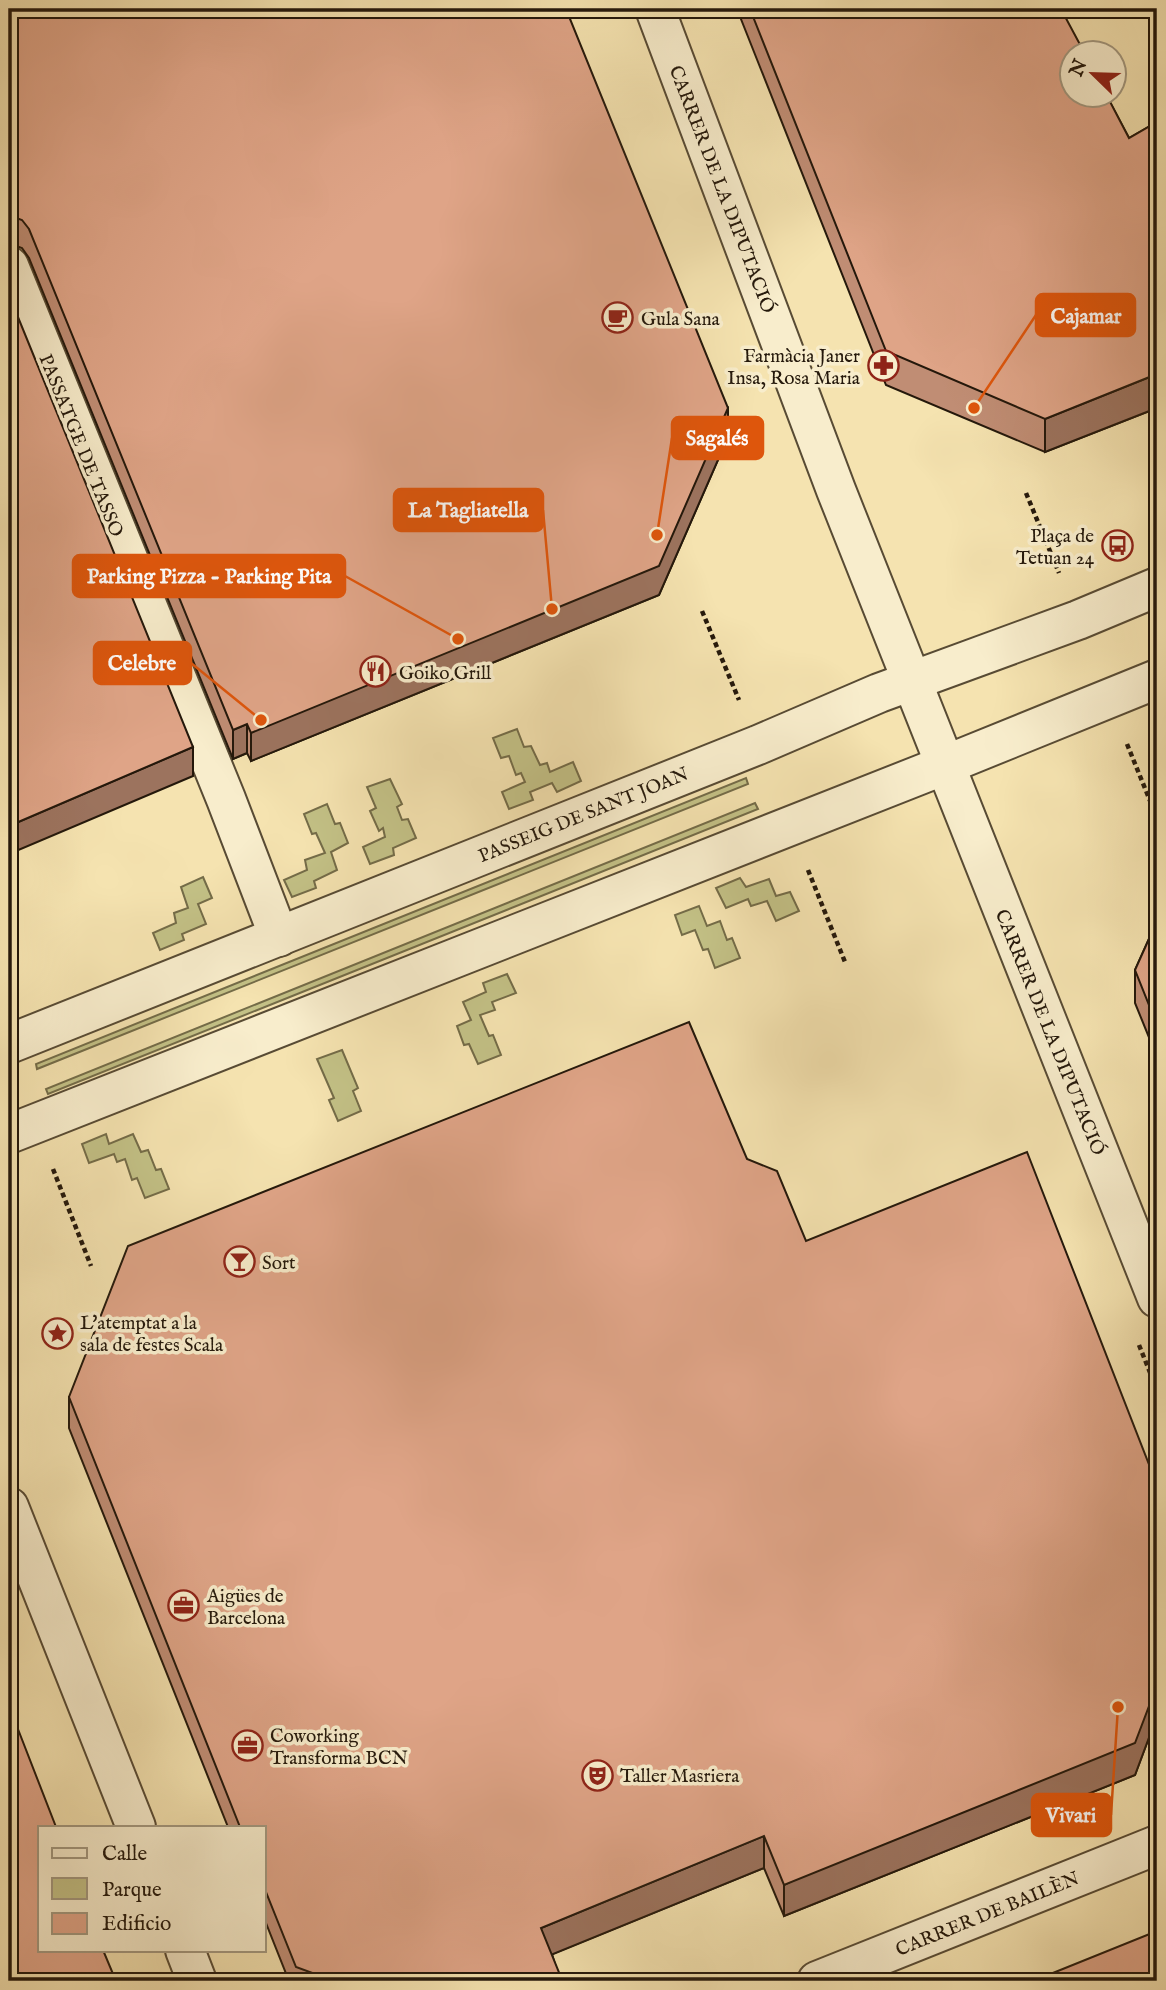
<svg xmlns="http://www.w3.org/2000/svg" width="1166" height="1990" font-family="'IM FELL English',serif">
  <style>
    .green { fill: #c3c186; stroke: #746c48; stroke-width: 2 }
    .lines { fill: none; stroke-linecap: round; stroke-linejoin: round }
    .minor-casing { stroke: #584b34; stroke-width: 42 }
    .path { stroke: #24180b; stroke-width: 4.5; stroke-dasharray: 5 3.5; stroke-linecap: butt }
    .minor { stroke: #f8edcc; stroke-width: 38 }
    .wall { fill: #c08d74; stroke: #24180b; stroke-width: 2 }
    .shaded-wall { fill: #9c735e; stroke: #24180b; stroke-width: 2 }
    .building { fill: #dfa487; stroke: #24180b; stroke-width: 2 }
    .labels { text-anchor: middle; stroke-width: 7; stroke-linejoin: round; paint-order: stroke }
    .street-label { font-size: 19px; fill: #24180b; stroke: #f8edcc }
    .poi-label { font-size: 19px; fill: #24180b; stroke: #f8edcc; text-anchor: start }
    .leader { fill: none; stroke: #de560c; stroke-width: 2.5 }
    .callout-dot { fill: #de560c; stroke: #f8edcc; stroke-width: 2.5 }
    .callout { fill: #de560c; stroke: #de560c; stroke-width: 2.5 }
    .callout-label { font-size: 21px; text-anchor: middle; font-weight: bold; fill: #fff }
  </style>
  <rect width="100%" height="100%" fill="#f5e3b0"/>
  <filter id="stains"><feTurbulence type="fractalNoise" baseFrequency=".00286" numOctaves="4"/><feColorMatrix values="0 0 0 0 .2 0 0 0 0 .09 0 0 0 0 .02 0 0 0 .5 -.17"/></filter>
  <radialGradient id="worn" r=".72"><stop offset=".6" stop-color="#630" stop-opacity="0"/><stop offset="1" stop-color="#630" stop-opacity=".3"/></radialGradient>
  <!-- green -->
  <g class="green">
    <polygon points="517,729 524,747 531,746 540,765 547,763 550,772 573,762 581,781 557,792 552,783 530,792 533,800 509,809 502,792 525,782 521,773 516,775 509,756 501,758 493,738"/>
    <polygon points="746,778 748,784 37,1069 36,1064"/>
    <polygon points="390,779 402,804 397,807 402,820 408,819 416,838 393,848 394,855 370,864 363,847 385,837 383,828 379,831 370,811 376,808 367,787"/>
    <polygon points="755,803 758,809 48,1094 46,1089"/>
    <polygon points="327,804 335,824 340,823 348,843 331,852 337,870 314,881 316,888 292,897 284,880 307,870 305,860 325,853 316,833 312,834 304,814"/>
    <polygon points="203,877 212,898 198,904 206,924 182,934 184,940 160,950 153,933 176,923 174,913 188,908 181,887"/>
    <polygon points="740,878 746,887 769,879 776,896 790,892 799,911 776,921 767,901 751,906 748,899 726,908 716,888"/>
    <polygon points="699,906 707,926 720,921 727,940 732,938 740,958 715,968 708,949 703,950 695,930 682,935 675,915"/>
    <polygon points="507,974 516,993 492,1002 495,1010 480,1015 489,1036 493,1035 501,1055 478,1064 469,1044 464,1045 457,1026 471,1020 463,1002 486,992 483,983"/>
    <polygon points="342,1050 358,1088 353,1091 361,1111 338,1121 329,1100 334,1098 317,1059"/>
    <polygon points="106,1134 109,1144 133,1134 141,1152 148,1150 156,1170 161,1169 169,1189 145,1198 137,1178 132,1180 125,1159 117,1162 114,1154 89,1163 82,1144"/>
  </g>
  <g class="lines">
    <defs>
      <g id="minor">
        <polyline points="655,9 836,490 1157,1298"/>
        <polyline points="9,266 226,799 279,937"/>
        <polyline points="9,1044 758,745 879,693 1078,620 1157,587"/>
        <polyline points="9,1134 945,765 1157,679"/>
        <polyline points="9,1507 136,1827"/>
        <polyline points="185,1950 197,1981"/>
        <polyline points="817,1981 1157,1845"/>
      </g>
    </defs>
    <!-- minor casing -->
    <use href="#minor" class="minor-casing"/>
    <!-- path -->
    <g class="path">
      <polyline points="1026,493 1059,573"/>
      <polyline points="702,611 739,700"/>
      <polyline points="1127,744 1157,818"/>
      <polyline points="808,870 845,962"/>
      <polyline points="53,1169 91,1266"/>
      <polyline points="1139,1345 1157,1390"/>
    </g>
    <!-- minor -->
    <use href="#minor" class="minor"/>
  </g>
  <!-- wall -->
  <g class="wall">
    <polygon points="9,9 728,437 659,595 251,761 247,753 233,759 29,258 22,248 11,244 9,245"/>
    <polygon points="737,9 1060,9 1129,138 1157,122 1157,408 1045,452 886,385"/>
    <polygon points="1157,921 1157,1057 1135,1003 1135,970"/>
    <polygon points="747,1159 806,1241 1157,1485 1157,1716 1135,1775 784,1916 764,1868 552,1954 560,1981 289,1981 264,1918 264,1827 228,1827 69,1428 69,1397"/>
  </g>
  <!-- shaded-wall -->
  <g class="shaded-wall">
    <polygon points="1157,374 1157,408 1045,452 1045,419"/>
    <polygon points="728,408 728,437 659,595 251,761 251,733"/>
    <polygon points="247,724 247,753 233,759 233,730"/>
    <polygon points="193,747 193,776 9,854 9,826"/>
    <polygon points="1157,1685 1157,1716 1135,1775 784,1916 784,1885"/>
    <polygon points="764,1836 764,1868 541,1959 541,1928"/>
    <polygon points="560,1975 560,1981 544,1981"/>
  </g>
  <!-- building -->
  <g class="building">
    <polygon points="9,9 566,9 728,408 659,566 251,733 247,724 233,730 29,229 22,220 11,216 9,216"/>
    <polygon points="750,9 1061,9 1084,52 1072,52 1072,94 1106,94 1129,138 1157,122 1157,374 1045,419 886,351"/>
    <polygon points="9,295 193,747 9,826"/>
    <polygon points="1157,921 1157,1025 1135,970"/>
    <polygon points="689,1022 747,1159 777,1171 806,1241 1027,1152 1157,1485 1157,1685 1135,1743 784,1885 764,1836 541,1928 560,1975 544,1981 334,1981 296,1967 264,1887 264,1827 240,1827 69,1397 128,1246"/>
    <polygon points="9,1706 56,1827 40,1827 40,1950 103,1950 116,1981 9,1981"/>
    <polygon points="1157,1931 1157,1981 1033,1981"/>
  </g>
  <!-- icons -->
  <defs>
    <symbol id="cafe-ring" viewBox="-11 -11 22 22"><circle r="9.5" fill="#f8edcc" stroke="#8f2418" stroke-width="1.5"/><path d="M-5.5-4.5H6V0H3Q3 3.5 0 3.5H-2.5Q-5.5 3.5-5.5 0ZM3-3.2v2h1.7v-2ZM-6 4.5H4V6H-6Z" fill="#8f2418"/></symbol>
    <symbol id="pharmacy-ring" viewBox="-11 -11 22 22"><circle r="9.5" fill="#f8edcc" stroke="#8f2418" stroke-width="1.5"/><path d="M-2-6h4v4h4v4h-4v4h-4v-4h-4v-4h4Z" fill="#8f2418"/></symbol>
    <symbol id="bus-ring" viewBox="-11 -11 22 22"><circle r="9.5" fill="#f8edcc" stroke="#8f2418" stroke-width="1.5"/><path d="M-5-6H5V4H4V6H2V4H-2V6H-4V4H-5ZM-3.5-4V0h7V-4ZM-3.5 1.2v1.5H-2V1.2ZM2 1.2v1.5H3.5V1.2Z" fill="#8f2418"/></symbol>
    <symbol id="restaurant-ring" viewBox="-11 -11 22 22"><circle r="9.5" fill="#f8edcc" stroke="#8f2418" stroke-width="1.5"/><path d="M-5-6h1v4h1v-4h1v4h1v-4h1v5L-1.5 .5V6h-2V.5L-5-1ZM5-6V6H3V1.5H1.5Q1.5-4 5-6Z" fill="#8f2418"/></symbol>
    <symbol id="bar-ring" viewBox="-11 -11 22 22"><circle r="9.5" fill="#f8edcc" stroke="#8f2418" stroke-width="1.5"/><path d="M-6-5H6L.8 .8V4.5H3.5V6h-7V4.5H-.8V.8Z" fill="#8f2418"/></symbol>
    <symbol id="sight-ring" viewBox="-11 -11 22 22"><circle r="9.5" fill="#f8edcc" stroke="#8f2418" stroke-width="1.5"/><path d="M0-6L1.8-2.2L6-1.7L2.9 1.2L3.7 5.4L0 3.3L-3.7 5.4L-2.9 1.2L-6-1.7L-1.8-2.2Z" fill="#8f2418"/></symbol>
    <symbol id="office-ring" viewBox="-11 -11 22 22"><circle r="9.5" fill="#f8edcc" stroke="#8f2418" stroke-width="1.5"/><path d="M-6-3h4V-5.5h4V-3h4V5H-6ZM-1-4.5V-3h2v-1.5ZM-6 0V1H6V0Z" fill="#8f2418"/></symbol>
    <symbol id="theatre-ring" viewBox="-11 -11 22 22"><circle r="9.5" fill="#f8edcc" stroke="#8f2418" stroke-width="1.5"/><path d="M-5-5.5Q0-4 5-5.5V0Q5 5 0 6Q-5 5-5 0ZM-3.3-2.5H-1v1.5H-3.3ZM1-2.5H3.3v1.5H1ZM-2.8 1Q0 5.5 2.8 1Z" fill="#8f2418"/></symbol>
  </defs>
  <g fill-rule="evenodd">
    <use href="#cafe-ring" x="600" y="300" width="35" height="35"/>
    <use href="#pharmacy-ring" x="866" y="348" width="35" height="35"/>
    <use href="#bus-ring" x="1100" y="528" width="35" height="35"/>
    <use href="#restaurant-ring" x="358" y="654" width="35" height="35"/>
    <use href="#bar-ring" x="222" y="1244" width="35" height="35"/>
    <use href="#sight-ring" x="40" y="1316" width="35" height="35"/>
    <use href="#office-ring" x="166" y="1588" width="35" height="35"/>
    <use href="#office-ring" x="230" y="1728" width="35" height="35"/>
    <use href="#theatre-ring" x="580" y="1758" width="35" height="35"/>
  </g>
  <g class="labels">
    <!-- street labels -->
    <g class="street-label">
      <text transform="translate(723 189) rotate(69)" y="7">CARRER DE LA DIPUTACIÓ</text>
      <text transform="translate(82 445) rotate(68)" y="7">PASSATGE DE TASSO</text>
      <text transform="translate(583 814) rotate(-22)" y="7">PASSEIG DE SANT JOAN</text>
      <text transform="translate(1051 1032) rotate(68)" y="7">CARRER DE LA DIPUTACIÓ</text>
      <text transform="translate(987 1913) rotate(-22)" y="7">CARRER DE BAILÈN</text>
    </g>
    <!-- poi labels -->
    <g class="poi-label">
      <text x="641" y="325">Gula Sana</text>
      <text x="860" y="362" text-anchor="end">Farmàcia Janer<tspan x="860" dy="22">Insa, Rosa Maria</tspan></text>
      <text x="1094" y="542" text-anchor="end">Plaça de<tspan x="1094" dy="22">Tetuan 24</tspan></text>
      <text x="399" y="679">Goiko Grill</text>
      <text x="262" y="1269">Sort</text>
      <text x="80" y="1329">L'atemptat a la<tspan x="80" dy="22">sala de festes Scala</tspan></text>
      <text x="207" y="1602">Aigües de<tspan x="207" dy="22">Barcelona</tspan></text>
      <text x="270" y="1742">Coworking<tspan x="270" dy="22">Transforma BCN</tspan></text>
      <text x="620" y="1782">Taller Masriera</text>
    </g>
  </g>
  <!-- callouts -->
  <path class="leader" d="M974 408L1036 315M657 535L672 438M552 609L543 510M458 639L345 576M261 720L191 663M1118 1707L1111 1815"/>
  <g class="callout-dot">
    <circle cx="974" cy="408" r="7"/>
    <circle cx="657" cy="535" r="7"/>
    <circle cx="552" cy="609" r="7"/>
    <circle cx="458" cy="639" r="7"/>
    <circle cx="261" cy="720" r="7"/>
    <circle cx="1118" cy="1707" r="7"/>
  </g>
  <g class="callout">
    <rect x="1036" y="294" width="99" height="42" rx="7"/>
    <rect x="672" y="417" width="91" height="42" rx="7"/>
    <rect x="394" y="489" width="149" height="42" rx="7"/>
    <rect x="73" y="555" width="272" height="42" rx="7"/>
    <rect x="94" y="642" width="97" height="42" rx="7"/>
    <rect x="1032" y="1794" width="79" height="42" rx="7"/>
  </g>
  <g class="callout-label">
    <text x="1086" y="323">Cajamar</text>
    <text x="717" y="445">Sagalés</text>
    <text x="468" y="517">La Tagliatella</text>
    <text x="209" y="583">Parking Pizza - Parking Pita</text>
    <text x="142" y="670">Celebre</text>
    <text x="1071" y="1822">Vivari</text>
  </g>
  <!-- margin -->
  <rect width="1166" height="1990" fill="none" stroke="#f5e3b0" stroke-width="35"/>
  <rect x="10" y="10" width="1145" height="1969" fill="none" stroke="#24180b" stroke-width="3.5"/>
  <rect x="18" y="18" width="1131" height="1955" fill="none" stroke="#24180b" stroke-width="2"/>
  <!-- legend -->
  <rect x="38" y="1826" width="228" height="126" fill="#f8edcc" stroke="#a3987f" stroke-width="2"/>
  <rect x="52" y="1848" width="35" height="10" fill="#f8edcc" stroke="#a3987f" stroke-width="2"/>
  <text x="102" y="1860" font-size="21" fill="#24180b">Calle</text>
  <rect x="52" y="1878" width="35" height="21" fill="#c3c186" stroke="#a3987f" stroke-width="2"/>
  <text x="102" y="1896" font-size="21" fill="#24180b">Parque</text>
  <rect x="52" y="1913" width="35" height="21" fill="#dfa487" stroke="#a3987f" stroke-width="2"/>
  <text x="102" y="1930" font-size="21" fill="#24180b">Edificio</text>
  <!-- north arrow -->
  <g transform="translate(1093 74) rotate(293)"><circle r="33" fill="#f8edcc" stroke="#a3987f" stroke-width="2"/>
  <path d="M0-5L12 26L0 18L-12 26Z" fill="#8f2418"/>
  <text y="-10" font-size="19" font-weight="bold" text-anchor="middle" fill="#24180b">N</text>
  </g>
  <rect width="100%" height="100%" filter="url(#stains)"/>
  <rect width="100%" height="100%" fill="url(#worn)"/>
</svg>
